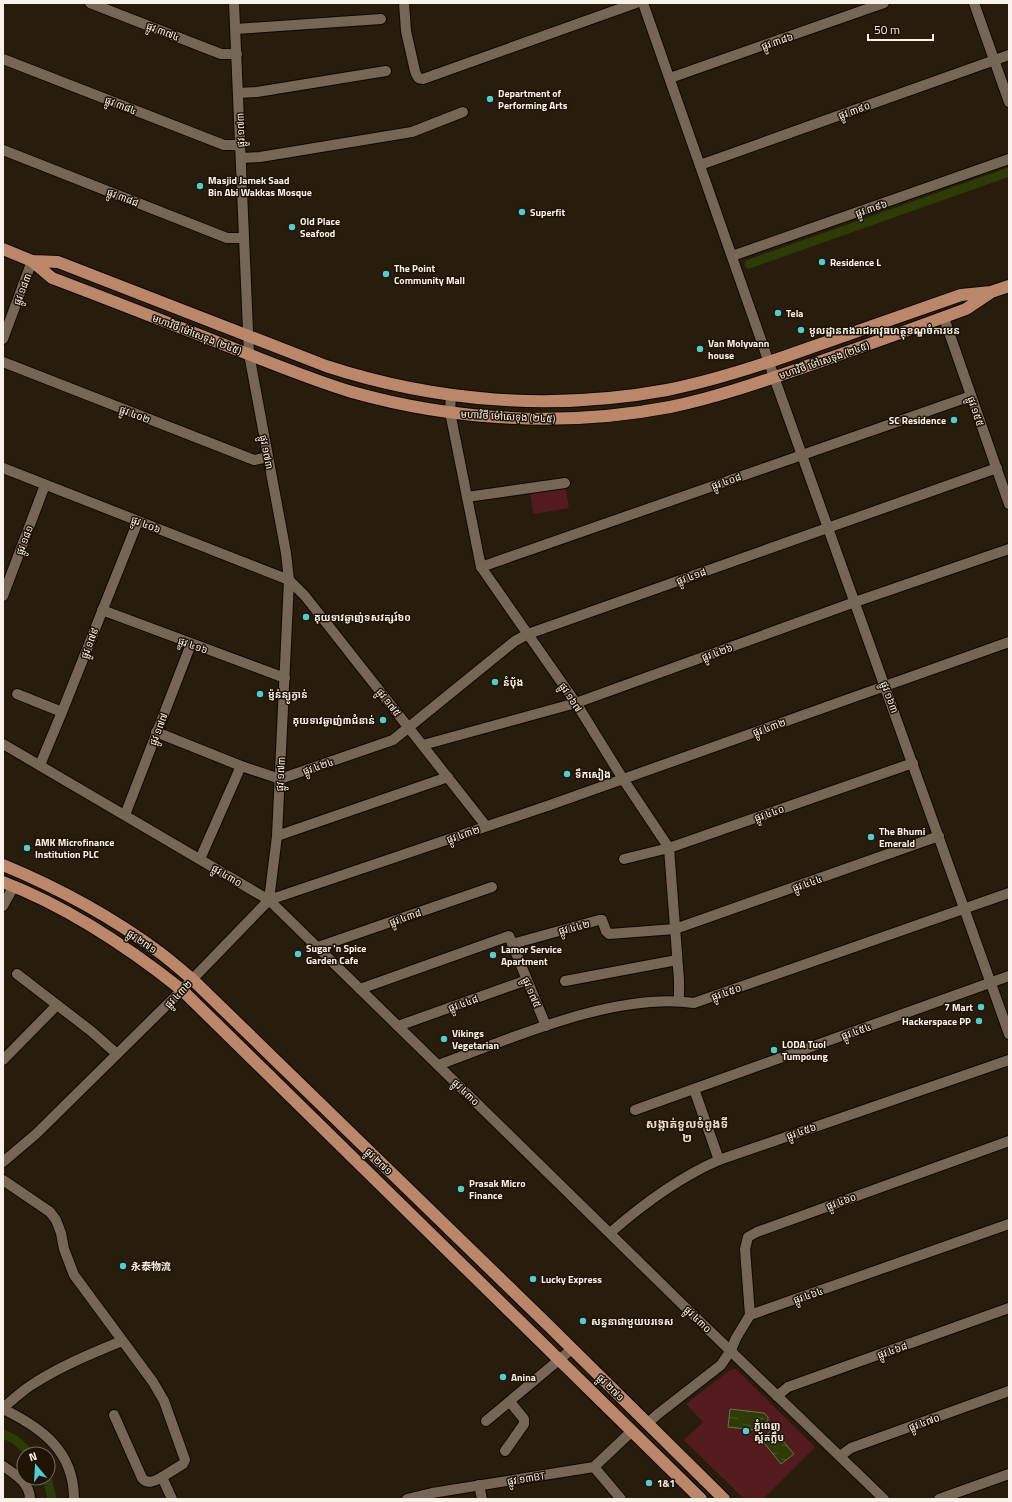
<svg xmlns="http://www.w3.org/2000/svg" width="1012" height="1502" font-family="'Titillium Web','Noto Sans SC','Noto Sans Khmer',sans-serif">
  <style>
    .pitch { fill: #531b1d }
    .water { fill: url(#water-ripples); stroke: #6c724a }
    .lines { fill: none; stroke-linecap: round; stroke-linejoin: round }
    .canal { stroke: #2f3b06; stroke-width: 9 }
    .minor-casing { stroke: #100600; stroke-width: 12 }
    .major-casing { stroke: #100600; stroke-width: 14 }
    .minor { stroke: #756655; stroke-width: 10 }
    .major { stroke: #bb876a; stroke-width: 12 }
    .poi-dot { fill: #52cdcf; stroke: #1e1305; stroke-width: 1.5 }
    .labels { text-anchor: middle; stroke-width: 3; stroke-linejoin: round; paint-order: stroke }
    .street-label { font-size: 10px; fill: #faf2e8; stroke: #1e1305 }
    .poi-label { font-size: 10px; font-weight: bold; fill: #faf2e8; stroke: #1e1305; text-anchor: start }
    .quarter-label { font-size: 12px; font-weight: bold; fill: #eedecb; stroke: #1e1305 }
  </style>
  <defs>
    <pattern id="water-ripples" width="26" height="14" patternUnits="userSpaceOnUse"><rect width="26" height="14" fill="#2f3b06"/><path d="M2 4q2-2 4 0t4 0M15 11q2-2 4 0t4 0" fill="none" stroke="#4e582a"/></pattern>
  </defs>
  <rect width="100%" height="100%" fill="#281c0d"/>
  <!-- pitch -->
  <g class="pitch">
    <polygon points="565,485 569,508 533,514 530,490"/>
    <polygon points="736,1369 815,1447 763,1499 744,1499 684,1440 703,1422 686,1404 730,1370"/>
  </g>
  <!-- water -->
  <g class="water">
    <polygon points="730,1409 764,1413 768,1417 768,1421 764,1423 764,1431 728,1427"/>
    <polygon points="773,1429 794,1454 781,1464 761,1439"/>
  </g>
  <g class="lines">
    <!-- canal -->
    <g class="canal">
      <polyline points="749,264 1009,172"/>
      <polyline points="3,1434 14,1439 31,1454"/>
      <polyline points="47,1478 52,1499"/>
    </g>
    <defs>
      <g id="minor">
        <polyline points="90,3 221,54 237,54"/>
        <polyline points="234,3 249,354 286,553 289,580 277,836 269,900"/>
        <path d="M404,3L406,31L415,71C417,76 417,79 423,79L636,3"/>
        <polyline points="643,3 774,377 1009,1034"/>
        <polyline points="974,3 1009,102"/>
        <polyline points="236,29 381,19"/>
        <polyline points="3,59 224,145 241,145"/>
        <polyline points="670,78 884,3"/>
        <polyline points="238,93 257,92 386,71"/>
        <polyline points="3,150 227,238 244,238"/>
        <polyline points="241,158 260,157 412,132 463,112"/>
        <polyline points="700,165 1009,55"/>
        <polyline points="732,256 1009,159"/>
        <polyline points="944,318 1009,504"/>
        <polyline points="3,339 32,261"/>
        <polyline points="3,362 254,460 268,457"/>
        <polyline points="451,395 450,412 481,567 576,703 623,779 669,848 679,980 679,1001"/>
        <polyline points="3,468 289,580 305,596 486,826"/>
        <polyline points="467,497 565,483"/>
        <polyline points="481,567 971,396"/>
        <polyline points="3,596 45,485"/>
        <polyline points="102,610 285,678"/>
        <polyline points="17,694 62,712"/>
        <polyline points="156,732 241,766 280,779 393,740 515,641 528,634 997,468"/>
        <polyline points="3,744 269,900 684,1306 884,1499"/>
        <polyline points="423,745 576,703 855,602 1009,549"/>
        <polyline points="40,765 62,712 138,521"/>
        <polyline points="125,815 191,644"/>
        <polyline points="277,836 448,777"/>
        <polyline points="200,859 241,766"/>
        <polyline points="624,859 669,848 913,763"/>
        <polyline points="3,906 14,886"/>
        <polyline points="512,944 599,920 602,920 606,931 609,934 675,929 939,836"/>
        <polyline points="318,947 492,887"/>
        <polyline points="17,974 91,1031 117,1054"/>
        <polyline points="565,981 677,960"/>
        <polyline points="360,989 509,936 546,1026"/>
        <polyline points="398,1026 527,980"/>
        <polyline points="3,1060 57,1005"/>
        <path d="M438,1065C513,1038 614,992 694,1003L1009,893"/>
        <polyline points="694,1089 719,1160"/>
        <polyline points="635,1110 1009,976"/>
        <polyline points="3,1162 36,1134 182,990 269,900 550,805 1009,642"/>
        <polyline points="3,1180 50,1212 56,1220 61,1233 64,1249 74,1275 153,1382 164,1401 185,1460 183,1464 162,1477 172,1499"/>
        <path d="M610,1233C643,1204 678,1178 719,1160L1009,1060"/>
        <polyline points="750,1315 745,1249 748,1237 757,1232 1009,1141"/>
        <polyline points="777,1396 788,1387 1009,1308"/>
        <path d="M3,1408C11,1401 19,1394 27,1388C56,1368 90,1354 122,1341"/>
        <path d="M3,1409C42,1428 74,1451 74,1499"/>
        <path d="M114,1415L142,1478C148,1485 155,1481 162,1477"/>
        <polyline points="486,1421 572,1349"/>
        <polyline points="648,1423 658,1414 721,1365 731,1350 736,1338 750,1315 1009,1224"/>
        <polyline points="505,1451 524,1424 524,1419 510,1402"/>
        <polyline points="840,1456 851,1448 1009,1391"/>
        <path d="M3,1466C15,1474 30,1483 30,1499"/>
        <polyline points="594,1467 621,1499"/>
        <polyline points="479,1485 482,1499"/>
        <polyline points="407,1499 432,1493 594,1467 632,1431"/>
        <polyline points="939,1499 1009,1474"/>
      </g>
      <g id="major">
        <path d="M3,249L32,261L58,262L326,366C436,402 553,411 667,390C717,380 765,364 812,347C862,330 912,312 961,295L991,292L1009,286"/>
        <path d="M32,261L52,278C113,301 174,325 235,349C274,364 312,380 352,392C455,421 566,427 670,407C719,397 766,380 813,364C864,346 915,328 966,309L990,293"/>
        <path d="M3,865C56,887 113,918 159,952C170,960 181,970 192,979L550,1327L724,1499"/>
        <path d="M3,882C68,907 128,947 182,990L701,1499"/>
      </g>
    </defs>
    <!-- minor casing -->
    <use href="#minor" class="minor-casing"/>
    <!-- major casing -->
    <use href="#major" class="major-casing"/>
    <!-- minor -->
    <use href="#minor" class="minor"/>
    <!-- major -->
    <use href="#major" class="major"/>
  </g>
  <!-- markers -->
  <g class="poi-dot">
    <circle cx="490" cy="99" r="4"/>
    <circle cx="200" cy="186" r="4"/>
    <circle cx="522" cy="212" r="4"/>
    <circle cx="292" cy="227" r="4"/>
    <circle cx="822" cy="262" r="4"/>
    <circle cx="386" cy="274" r="4"/>
    <circle cx="778" cy="313" r="4"/>
    <circle cx="801" cy="330" r="4"/>
    <circle cx="700" cy="349" r="4"/>
    <circle cx="954" cy="420" r="4"/>
    <circle cx="306" cy="617" r="4"/>
    <circle cx="495" cy="682" r="4"/>
    <circle cx="260" cy="694" r="4"/>
    <circle cx="383" cy="720" r="4"/>
    <circle cx="567" cy="774" r="4"/>
    <circle cx="871" cy="837" r="4"/>
    <circle cx="27" cy="848" r="4"/>
    <circle cx="298" cy="954" r="4"/>
    <circle cx="493" cy="955" r="4"/>
    <circle cx="981" cy="1007" r="4"/>
    <circle cx="979" cy="1021" r="4"/>
    <circle cx="444" cy="1039" r="4"/>
    <circle cx="774" cy="1050" r="4"/>
    <circle cx="461" cy="1189" r="4"/>
    <circle cx="123" cy="1266" r="4"/>
    <circle cx="533" cy="1279" r="4"/>
    <circle cx="583" cy="1321" r="4"/>
    <circle cx="503" cy="1377" r="4"/>
    <circle cx="746" cy="1431" r="4"/>
    <circle cx="649" cy="1483" r="4"/>
  </g>
  <g class="labels">
    <!-- street labels -->
    <g class="street-label">
      <text transform="translate(163 31) rotate(21)" y="4">ផ្លូវ ៣៧៤</text>
      <text transform="translate(777 41) rotate(-19)" y="4">ផ្លូវ ៣៨៦</text>
      <text transform="translate(121 105) rotate(21)" y="4">ផ្លូវ ៣៨៤</text>
      <text transform="translate(854 110) rotate(-20)" y="4">ផ្លូវ ៣៩០</text>
      <text transform="translate(240 130) rotate(-92)" y="4">ផ្លូវ ១៧៣</text>
      <text transform="translate(123 197) rotate(21)" y="4">ផ្លូវ ៣៨៨</text>
      <text transform="translate(871 208) rotate(-19)" y="4">ផ្លូវ ៣៩៦</text>
      <text transform="translate(22 289) rotate(-69)" y="4">ផ្លូវ ១៨៣</text>
      <text transform="translate(197 334) rotate(21)" y="4">មហាវិថី ម៉ៅសេទុង (២៤៥)</text>
      <text transform="translate(824 360) rotate(-19)" y="4">មហាវិថី ម៉ៅសេទុង (២៤៥)</text>
      <text transform="translate(976 411) rotate(71)" y="4">ផ្លូវ ១៥៥</text>
      <text transform="translate(135 414) rotate(21)" y="4">ផ្លូវ ៤០២</text>
      <text transform="translate(508 416) rotate(3)" y="4">មហាវិថី ម៉ៅសេទុង (២៤៥)</text>
      <text transform="translate(267 452) rotate(79)" y="4">ផ្លូវ ១៧៣</text>
      <text transform="translate(726 481) rotate(-19)" y="4">ផ្លូវ ៤០៨</text>
      <text transform="translate(146 524) rotate(21)" y="4">ផ្លូវ ៤០៦</text>
      <text transform="translate(24 540) rotate(-69)" y="4">ផ្លូវ ១៨១</text>
      <text transform="translate(691 576) rotate(-20)" y="4">ផ្លូវ ៤១៨</text>
      <text transform="translate(89 643) rotate(-69)" y="4">ផ្លូវ ១៧៩</text>
      <text transform="translate(193 645) rotate(20)" y="4">ផ្លូវ ៤១៦</text>
      <text transform="translate(717 652) rotate(-20)" y="4">ផ្លូវ ៤២៦</text>
      <text transform="translate(571 697) rotate(56)" y="4">ផ្លូវ ១៦៧</text>
      <text transform="translate(890 697) rotate(70)" y="4">ផ្លូវ ១៦៣</text>
      <text transform="translate(389 702) rotate(52)" y="4">ផ្លូវ ១៧៥</text>
      <text transform="translate(769 727) rotate(-20)" y="4">ផ្លូវ ៤៣២</text>
      <text transform="translate(158 729) rotate(-69)" y="4">ផ្លូវ ១៧៧</text>
      <text transform="translate(318 766) rotate(-19)" y="4">ផ្លូវ ៤២៤</text>
      <text transform="translate(280 774) rotate(-87)" y="4">ផ្លូវ ១៧៣</text>
      <text transform="translate(769 813) rotate(-19)" y="4">ផ្លូវ ៤៤០</text>
      <text transform="translate(463 834) rotate(-19)" y="4">ផ្លូវ ៤៣២</text>
      <text transform="translate(227 875) rotate(31)" y="4">ផ្លូវ ៤៣០</text>
      <text transform="translate(807 883) rotate(-19)" y="4">ផ្លូវ ៤៤៤</text>
      <text transform="translate(405 917) rotate(-19)" y="4">ផ្លូវ ៤៣៨</text>
      <text transform="translate(574 927) rotate(-14)" y="4">ផ្លូវ ៤៤២</text>
      <text transform="translate(142 941) rotate(34)" y="4">ផ្លូវ ២៧១</text>
      <text transform="translate(532 992) rotate(67)" y="4">ផ្លូវ ១៧៥</text>
      <text transform="translate(726 992) rotate(-19)" y="4">ផ្លូវ ៤៥០</text>
      <text transform="translate(178 994) rotate(-46)" y="4">ផ្លូវ ៤៣២</text>
      <text transform="translate(463 1003) rotate(-20)" y="4">ផ្លូវ ៤៤៨</text>
      <text transform="translate(856 1031) rotate(-20)" y="4">ផ្លូវ ៤៥៤</text>
      <text transform="translate(466 1092) rotate(44)" y="4">ផ្លូវ ៤៣០</text>
      <text transform="translate(801 1131) rotate(-19)" y="4">ផ្លូវ ៤៥៦</text>
      <text transform="translate(379 1161) rotate(44)" y="4">ផ្លូវ ២៧១</text>
      <text transform="translate(841 1201) rotate(-20)" y="4">ផ្លូវ ៤៦០</text>
      <text transform="translate(808 1295) rotate(-19)" y="4">ផ្លូវ ៤៦៤</text>
      <text transform="translate(698 1319) rotate(44)" y="4">ផ្លូវ ៤៣០</text>
      <text transform="translate(892 1350) rotate(-19)" y="4">ផ្លូវ ៤៦៨</text>
      <text transform="translate(611 1387) rotate(45)" y="4">ផ្លូវ ២៧១</text>
      <text transform="translate(924 1422) rotate(-20)" y="4">ផ្លូវ ៤៧០</text>
      <text transform="translate(526 1478) rotate(-9)" y="4">ផ្លូវ ១៣BT</text>
    </g>
    <!-- poi labels -->
    <g class="poi-label">
      <text x="498" y="97">Department of<tspan x="498" dy="12">Performing Arts</tspan></text>
      <text x="208" y="184">Masjid Jamek Saad<tspan x="208" dy="12">Bin Abi Wakkas Mosque</tspan></text>
      <text x="530" y="216">Superfit</text>
      <text x="300" y="225">Old Place<tspan x="300" dy="12">Seafood</tspan></text>
      <text x="830" y="266">Residence L</text>
      <text x="394" y="272">The Point<tspan x="394" dy="12">Community Mall</tspan></text>
      <text x="786" y="317">Tela</text>
      <text x="809" y="334">មូលដ្ឋានកងរាជអាវុធហត្ថុខណ្ឌចំការមន</text>
      <text x="708" y="347">Van Molyvann<tspan x="708" dy="12">house</tspan></text>
      <text x="946" y="424" text-anchor="end">SC Residence</text>
      <text x="314" y="621">គុយទាវឆ្ងាញ់ទសវត្សរ៍៦០</text>
      <text x="503" y="686">នំប៉័ង</text>
      <text x="268" y="698">ម្ញ៉ន់ន្យូក្វាន់</text>
      <text x="375" y="724" text-anchor="end">គុយទាវឆ្ងាញ់៣ជំនាន់</text>
      <text x="575" y="778">ទឹកសៀង</text>
      <text x="879" y="835">The Bhumi<tspan x="879" dy="12">Emerald</tspan></text>
      <text x="35" y="846">AMK Microfinance<tspan x="35" dy="12">Institution PLC</tspan></text>
      <text x="306" y="952">Sugar 'n Spice<tspan x="306" dy="12">Garden Cafe</tspan></text>
      <text x="501" y="953">Lamor Service<tspan x="501" dy="12">Apartment</tspan></text>
      <text x="973" y="1011" text-anchor="end">7 Mart</text>
      <text x="971" y="1025" text-anchor="end">Hackerspace PP</text>
      <text x="452" y="1037">Vikings<tspan x="452" dy="12">Vegetarian</tspan></text>
      <text x="782" y="1048">LODA Tuol<tspan x="782" dy="12">Tumpoung</tspan></text>
      <text x="469" y="1187">Prasak Micro<tspan x="469" dy="12">Finance</tspan></text>
      <text x="131" y="1270">永泰物流</text>
      <text x="541" y="1283">Lucky Express</text>
      <text x="591" y="1325">សន្ទនាជាមួយបរទេស</text>
      <text x="511" y="1381">Anina</text>
      <text x="754" y="1429">ភ្នំពេញ<tspan x="754" dy="12">ស្ព័តក្លឹប</tspan></text>
      <text x="657" y="1487">1&amp;1</text>
    </g>
    <!-- quarter labels -->
    <g class="quarter-label">
      <text x="687" y="1128">សង្កាត់ទួលទំពូងទី<tspan x="687" dy="14">២</tspan></text>
    </g>
  </g>
  <!-- border -->
  <rect width="1012" height="1502" fill="none" stroke="#faf2e8" stroke-width="8"/>
  <!-- north arrow -->
  <g transform="translate(36 1466) rotate(342)"><circle r="19" fill="#1e1305" stroke="#766c60"/>
  <path d="M0-3L7 15L0 10L-7 15Z" fill="#52cdcf"/>
  <text y="-6" font-size="11" font-weight="bold" text-anchor="middle" fill="#faf2e8">N</text>
  </g>
  <!-- scale -->
  <path d="M868 34v6h65v-6" fill="none" stroke="#faf2e8" stroke-width="2"/>
  <text x="874" y="34" font-size="12" fill="#faf2e8" stroke="#1e1305" stroke-width="3" paint-order="stroke">50 m</text>
</svg>
